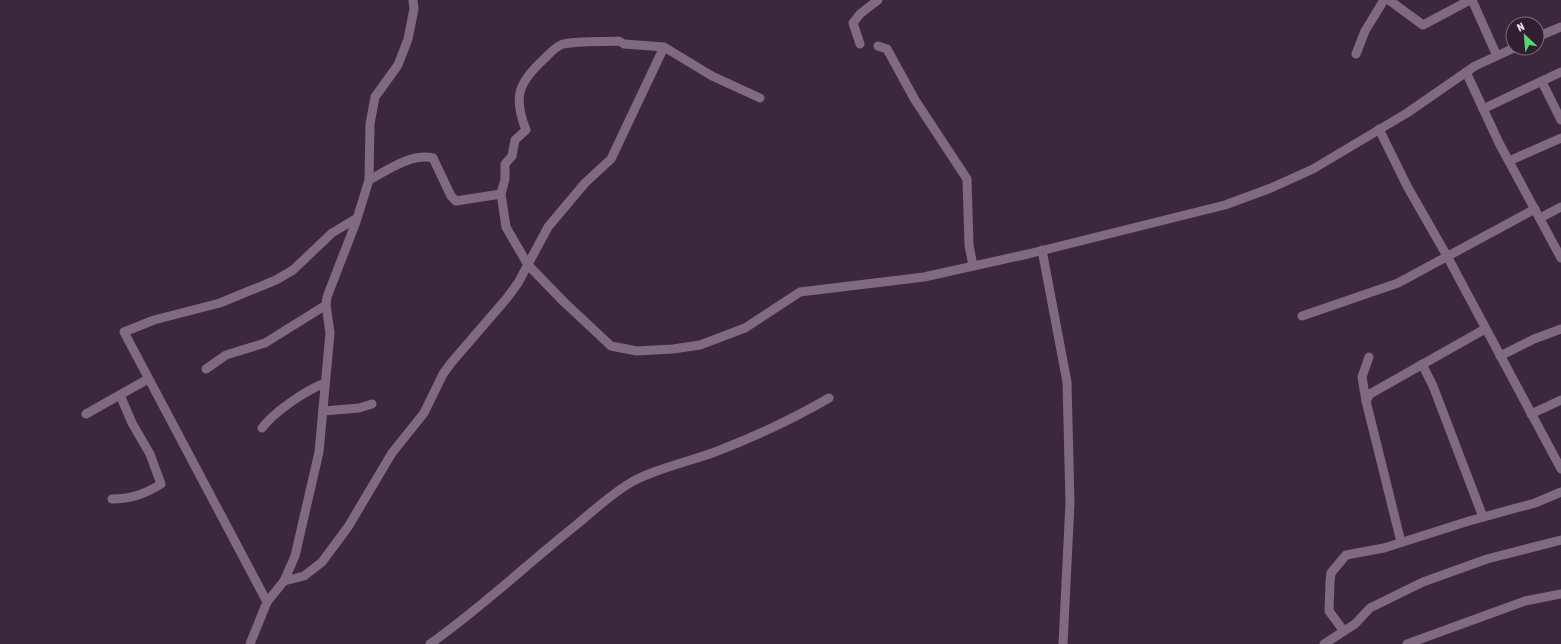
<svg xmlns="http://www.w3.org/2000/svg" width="1561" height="644" font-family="'Asap Condensed',sans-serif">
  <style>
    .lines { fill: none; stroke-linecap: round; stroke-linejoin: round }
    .minor { stroke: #816981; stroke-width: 9 }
  </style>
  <rect width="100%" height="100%" fill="#3c283c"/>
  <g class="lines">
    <!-- minor -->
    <g class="minor">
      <polyline points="1389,0 1423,25 1470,0"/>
      <polyline points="1472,0 1497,56"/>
      <polyline points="1537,37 1561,27"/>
      <polyline points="860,44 853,23 860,14 878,0"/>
      <polyline points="878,46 887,49 915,100 967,179 969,245 973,266"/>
      <polyline points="1356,54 1365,31 1384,0"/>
      <polyline points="1466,72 1499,143 1561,258"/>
      <polyline points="1542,82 1561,120"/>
      <path d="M760,98L712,76L664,47L624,44L619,41C601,42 581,41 563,44C556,46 549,54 544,59C518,83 513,97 526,130L515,140L512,156L505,164V179L501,194L506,227L528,265L564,302L611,346L637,351L673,349L700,345L745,328L800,292L924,277L1028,254L1225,205L1271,188L1313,169L1407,113L1475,66L1514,48"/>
      <polyline points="1483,109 1561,72"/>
      <polyline points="1379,129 1407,186 1447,256 1561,469"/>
      <polyline points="1509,161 1561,138"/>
      <path d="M369,180C388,170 411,153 433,158L451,196L456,201L501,194"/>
      <polyline points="1540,218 1561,207"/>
      <polyline points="1042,250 1067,382 1070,503 1063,644"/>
      <polyline points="1302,316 1398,283 1535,209"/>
      <polyline points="1500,356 1534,339 1561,329"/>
      <polyline points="1422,364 1433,386 1483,517"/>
      <polyline points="206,369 226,355 265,343 326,305"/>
      <polyline points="1366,401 1362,377 1369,357"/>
      <polyline points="323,411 359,408 372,404"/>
      <polyline points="86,414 148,379"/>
      <polyline points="1531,414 1561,400"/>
      <path d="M262,428C274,412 306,390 325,383"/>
      <path d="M112,499C131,499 145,494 161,484L150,454L132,423L120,395"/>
      <polyline points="1401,542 1366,401 1370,394 1377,390 1485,329"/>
      <polyline points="284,581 304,576 322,562 348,527 392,453 424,413 443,374 451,363 507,298 518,283 548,227 585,183 611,159 664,47"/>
      <polyline points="267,602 124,332 154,320 220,303 276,280 293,270 332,233 357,218"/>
      <polyline points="1343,630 1329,611 1330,582 1331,573 1346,555 1384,548 1469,521 1535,503 1561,492"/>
      <polyline points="250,644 267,602 284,581 295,556 319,452 330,333 326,305 327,297 356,222 369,180 370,124 375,97 398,65 408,39 414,9 413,0"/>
      <path d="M430,644C481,608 526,565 575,526C593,511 610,495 630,483C654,469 688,462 715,452C754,437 793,419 829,398"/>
      <polyline points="1324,644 1355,624 1370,608 1423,582 1487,559 1561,540"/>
      <polyline points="1407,644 1525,601 1561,594"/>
    </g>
  </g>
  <!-- north arrow -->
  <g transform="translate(1525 36) rotate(334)"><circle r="19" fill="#321e32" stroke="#7e6d7e"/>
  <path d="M0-3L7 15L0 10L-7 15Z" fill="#5bd56e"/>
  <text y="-6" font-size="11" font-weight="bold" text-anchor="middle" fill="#f0e3f0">N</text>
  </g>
</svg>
